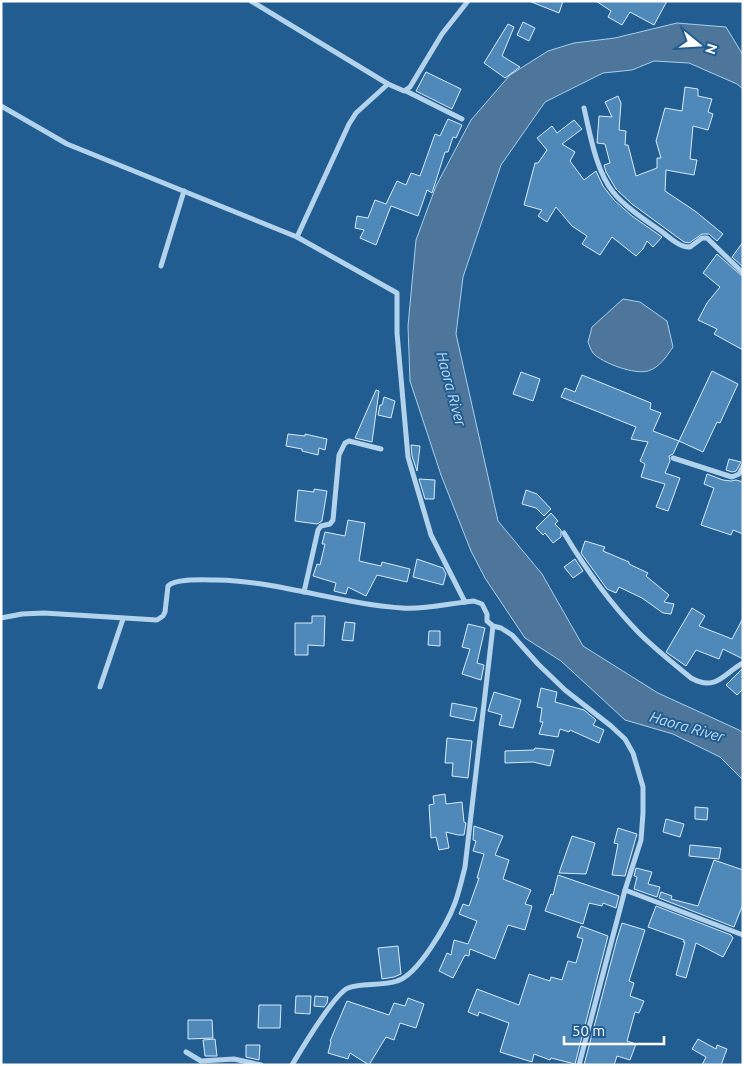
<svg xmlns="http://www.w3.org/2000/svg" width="744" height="1066" font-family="Ubuntu,sans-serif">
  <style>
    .water { fill: #4d769a; stroke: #a7cfee }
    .building { fill: #4e89b9; stroke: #d9ebf9 }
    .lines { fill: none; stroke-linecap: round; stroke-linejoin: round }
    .street { stroke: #b3d3ed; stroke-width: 5 }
    .labels { text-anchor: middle; stroke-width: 4; stroke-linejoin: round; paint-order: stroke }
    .water-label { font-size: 15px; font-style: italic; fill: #bfdcf4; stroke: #225d91 }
  </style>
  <rect width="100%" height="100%" fill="#225d91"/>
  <!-- water -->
  <g class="water">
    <polygon points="677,23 726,27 743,55 743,89 737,84 689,63 654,61 632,70 603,73 545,102 501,165 463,277 456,334 498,521 542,574 583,646 658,693 739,730 743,733 743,780 720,757 673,734 625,720 561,661 525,638 485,578 471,551 441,475 410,381 408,326 416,240 436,186 471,120 510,75 548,51 574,43 615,38"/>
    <path d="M623,299L640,302L667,321L673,347C666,357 660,367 648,371C635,375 602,363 593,353C591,350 589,345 588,342L592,327Z"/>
  </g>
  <!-- building -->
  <g class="building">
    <polygon points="529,1 563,1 559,13"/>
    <polygon points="596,1 667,1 654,25 630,12 622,25 608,17 611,11"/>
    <polygon points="523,22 535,28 529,41 517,35"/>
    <polygon points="508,24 514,27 502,56 520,67 505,78 484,63"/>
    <polygon points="426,72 461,89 452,109 416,91"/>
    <polygon points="685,87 698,89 698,96 712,99 708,112 713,114 708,130 693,126 690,159 697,160 694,175 666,170 665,191 695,211 723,234 717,241 709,234 702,234 689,243 684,242 632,204 616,189 606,172 604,165 610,163 605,144 597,143 599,116 612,117 605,102 618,96 621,103 619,130 626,131 625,145 628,145 636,176 657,168 657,158 661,158 656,141 665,108 682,111"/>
    <polygon points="448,119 462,125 456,138 453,137 448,152 445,152 432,193 427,190 418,216 391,206 376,245 360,238 364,230 355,228 357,216 368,218 375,200 386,204 397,181 406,185 411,173 420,176 435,134 440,136"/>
    <polygon points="574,120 582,129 562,144 575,152 570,161 584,180 596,171 603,186 614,200 632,216 662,237 653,247 647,241 643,249 636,256 612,237 600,255 582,244 587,236 572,226 556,207 547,222 538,216 542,210 524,205 535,163 538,163 547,150 537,138 552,126 557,133"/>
    <polygon points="743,242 743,267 732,257"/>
    <polygon points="717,254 743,277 743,350 714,334 717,329 698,320 707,303 720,287 703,273"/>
    <polygon points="712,371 738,384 720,423 717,422 703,452 679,441"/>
    <polygon points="521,372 540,379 533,401 513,394"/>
    <polygon points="582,375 651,403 650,409 661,413 653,431 679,441 673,454 669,456 670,461 665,473 680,478 668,511 656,507 665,484 641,477 645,464 640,461 648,442 631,439 636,427 561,397 565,388 575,392"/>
    <polygon points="376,390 379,391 372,442 355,438"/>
    <polygon points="384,397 395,401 391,418 378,415 380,405 382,405"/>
    <polygon points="288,434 305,436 305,434 327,439 325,450 319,448 318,455 302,451 302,449 286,446"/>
    <polygon points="411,445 420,446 417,471 412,456"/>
    <polygon points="729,459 741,462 736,471 732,472 726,470"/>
    <polygon points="707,474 723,480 731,481 736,480 743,482 743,534 733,530 731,535 701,525 714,488 704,484"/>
    <polygon points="419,479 435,480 434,499 425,499"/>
    <polygon points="314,489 327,491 322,521 317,524 295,521 298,490 314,492"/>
    <polygon points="526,490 537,494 551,509 544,516 536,508 522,504"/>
    <polygon points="551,513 558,521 555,524 561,530 561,537 553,543 545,533 543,535 536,528"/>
    <polygon points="348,520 365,523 359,561 381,566 382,562 410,569 407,582 377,575 366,596 348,587 346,594 334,591 336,583 313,576 317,564 320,565 325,544 322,544 325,532 345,536"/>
    <polygon points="585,541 605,547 603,551 629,562 629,564 648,573 646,576 669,595 664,602 674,604 671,614 663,613 642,598 619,587 616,593 607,589 581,553"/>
    <polygon points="417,559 443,568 446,574 443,585 413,577"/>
    <polygon points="575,559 583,571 573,578 564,567"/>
    <polygon points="692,608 705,616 699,626 732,639 743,618 743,659 723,649 719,659 696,650 686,666 666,652"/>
    <polygon points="312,616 325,616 324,646 308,645 308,655 295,655 295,623 312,623"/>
    <polygon points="345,622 355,623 353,641 342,640"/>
    <polygon points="468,624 485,628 477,663 484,665 481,680 462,674 470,649 462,647"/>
    <polygon points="429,631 440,631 440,646 428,645"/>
    <polygon points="743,668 743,689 737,695 726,685"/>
    <polygon points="541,688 557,692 555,702 584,710 596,720 593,725 604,730 599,743 570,730 569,732 560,729 558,737 539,734 543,722 540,722 542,708 537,707"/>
    <polygon points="494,692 521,700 513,728 499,725 502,715 488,711"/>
    <polygon points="452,703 477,708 474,721 450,716"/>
    <polygon points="447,738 472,741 468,778 452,776 453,763 445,763"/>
    <polygon points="535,748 554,750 550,766 533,762 505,763 505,751 534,750"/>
    <polygon points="445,794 446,804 462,802 464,822 466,823 464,835 458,835 446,832 449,848 439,850 436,837 431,838 429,805 434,804 433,796"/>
    <polygon points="695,807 708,808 707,820 695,819"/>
    <polygon points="666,819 684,824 680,837 663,832"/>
    <polygon points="474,826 503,836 495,855 509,860 503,879 531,890 525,904 532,906 525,930 508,925 495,959 470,949 469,956 465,955 453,978 439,971 447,953 451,955 454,940 468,944 477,921 459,914 463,904 469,906 479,878 477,878 484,854 473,851 476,841 473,840"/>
    <polygon points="618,828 637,834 625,876 612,875 618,844 614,843"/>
    <polygon points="572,836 595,843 586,874 559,873"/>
    <polygon points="690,845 721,848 719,859 689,856"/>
    <polygon points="714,860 743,870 743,904 734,927 659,898 661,892 672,896 671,899 698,906"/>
    <polygon points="636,868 652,872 648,884 660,887 657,897 634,889 637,877 634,876"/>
    <polygon points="558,875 619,896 616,908 603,903 602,906 589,903 583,924 545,911 551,894 553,895"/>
    <polygon points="656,906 731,935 733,938 723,957 696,943 686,978 676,975 685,942 683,942 684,940 648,927"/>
    <polygon points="622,923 645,930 629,981 634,983 630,996 644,1001 639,1013 635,1012 627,1041 636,1044 630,1060 617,1056 614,1065 584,1065 617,939"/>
    <polygon points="581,926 608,936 575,1064 551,1058 550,1060 534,1054 532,1062 500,1052 509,1023 479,1012 478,1016 468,1012 477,989 519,1005 529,974 550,981 551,977 562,980 568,961 576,963 583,939 577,937"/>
    <polygon points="398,946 401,974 394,977 382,979 378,948"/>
    <polygon points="296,996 311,996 310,1014 295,1013"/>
    <polygon points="315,996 328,997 327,1003 324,1007 314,1006"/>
    <polygon points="408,998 424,1004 416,1028 400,1023 394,1040 386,1037 369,1065 350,1053 348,1059 328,1053 331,1042 330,1041 347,1001 389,1015 394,1003 405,1006"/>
    <polygon points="259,1005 281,1005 280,1028 258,1028"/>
    <polygon points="188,1020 212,1020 213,1038 188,1039"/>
    <polygon points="215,1039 217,1056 205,1056 203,1040"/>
    <polygon points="698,1039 716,1049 717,1045 727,1049 721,1065 702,1065 706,1057 692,1049"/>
    <polygon points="246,1045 260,1045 259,1060 246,1057"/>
  </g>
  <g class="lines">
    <!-- street -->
    <g class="street">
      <polyline points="251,1 388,84 404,91 410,87 442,34 468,1"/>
      <polyline points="406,91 462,119"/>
      <polyline points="1,106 67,144 297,237 349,124 356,113 388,84"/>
      <path d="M584,108C590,134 596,171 613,192C624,206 645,220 661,231C669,237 680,248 690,247L702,238H707L743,273"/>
      <polyline points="297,237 397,293 397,333 408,457 431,535 465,602"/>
      <polyline points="161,266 184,191"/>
      <polyline points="673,458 732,477 739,474 743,466"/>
      <path d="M564,533C585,568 610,603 638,632C655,649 673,663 691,678C716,692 723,674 743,663"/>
      <polyline points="304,592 318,530 321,526 330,524 333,520 339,455 345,443 349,441 381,449"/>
      <path d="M1,618L22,614L44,613L157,620L163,616L165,612L168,586C176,578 205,580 217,580C279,581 339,604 402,608C424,610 451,603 474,601L482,604L487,614V621L493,626L501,628L512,635L538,664L565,690L611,726L625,739L633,753L643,787V813L641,840L625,890L579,1065"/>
      <polyline points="100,687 123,619"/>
      <polyline points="625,890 743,935"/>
      <polyline points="186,1052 201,1061 234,1059 261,1065"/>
      <path d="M292,1065C301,1050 334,994 348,988C359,983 383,986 397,981C418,975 447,924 455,903C459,892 462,879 465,867L493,626"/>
    </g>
  </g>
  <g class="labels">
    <!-- water labels -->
    <g class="water-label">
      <text transform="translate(451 389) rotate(75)" y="5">Haora River</text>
      <text transform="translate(687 727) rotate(16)" y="5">Haora River</text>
    </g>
  </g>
  <!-- border -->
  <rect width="744" height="1066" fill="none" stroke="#ffffff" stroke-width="5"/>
  <!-- north arrow -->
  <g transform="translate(699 45) rotate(108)" stroke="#225d91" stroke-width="4" paint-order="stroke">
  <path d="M0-4L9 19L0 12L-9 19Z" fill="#ffffff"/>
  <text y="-8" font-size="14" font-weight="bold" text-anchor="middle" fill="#ffffff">N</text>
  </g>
  <!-- scale -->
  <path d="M564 1036v8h100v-8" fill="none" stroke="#ffffff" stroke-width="2.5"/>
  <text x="572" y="1036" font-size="15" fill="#ffffff" stroke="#225d91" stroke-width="4" paint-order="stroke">50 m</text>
</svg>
